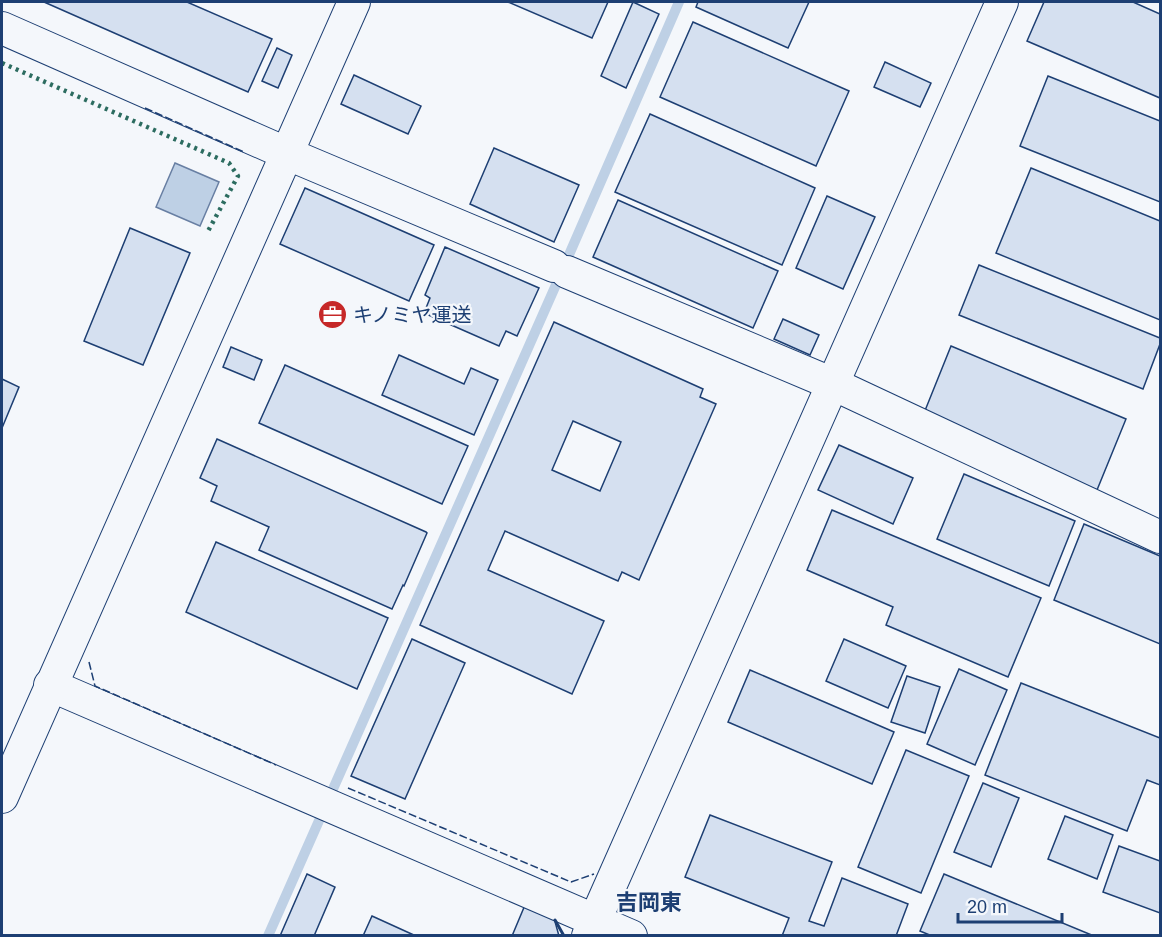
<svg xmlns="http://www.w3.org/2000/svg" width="1162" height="937" font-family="Helvetica,'Noto Sans JP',sans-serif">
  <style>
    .water { fill: #bed0e5; stroke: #687fa3; stroke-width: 1.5 }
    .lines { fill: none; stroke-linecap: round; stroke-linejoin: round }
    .stream { stroke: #bed0e5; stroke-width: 10 }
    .building { fill: #d5e0f0; stroke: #1d3f73; stroke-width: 1.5; fill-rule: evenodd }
    .minor-casing { stroke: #1d3f73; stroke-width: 34 }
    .minor { stroke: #f4f7fb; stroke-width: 32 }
    .hedge { stroke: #2c6c60; stroke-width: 4.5; stroke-dasharray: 3 4.5; stroke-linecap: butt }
    .fence { stroke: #1d3f73; stroke-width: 1.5; stroke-dasharray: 8 3; stroke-linecap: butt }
    .wall { stroke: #1d3f73; stroke-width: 3 }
    .labels { text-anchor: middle; stroke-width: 4.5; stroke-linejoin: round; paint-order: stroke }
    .poi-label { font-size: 20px; fill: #1d3f73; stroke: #f4f7fb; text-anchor: start }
    .quarter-label { font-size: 22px; font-weight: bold; fill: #1d3f73; stroke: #f4f7fb }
  </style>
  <rect width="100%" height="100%" fill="#f4f7fb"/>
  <!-- water -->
  <polygon class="water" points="175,163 219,182 200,226 156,207"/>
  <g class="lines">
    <!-- stream -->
    <polyline class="stream" points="268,936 555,287 679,2"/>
  </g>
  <!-- building -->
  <g class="building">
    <polygon points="44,2 187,2 272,39 248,92"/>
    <polygon points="508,2 608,2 592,38"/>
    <polygon points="633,2 659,14 626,88 601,76"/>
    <polygon points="698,2 809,2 788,48 696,7"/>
    <polygon points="1044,2 1133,2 1160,14 1160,98 1027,41"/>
    <polygon points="693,22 849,91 816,166 660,97"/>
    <polygon points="277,48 292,55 278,88 262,81"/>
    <polygon points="885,62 931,83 920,107 874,87"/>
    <polygon points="354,75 421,106 408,134 341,104"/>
    <polygon points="1048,76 1160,121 1160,202 1020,146"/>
    <polygon points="650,114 815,188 782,265 615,192"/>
    <polygon points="494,148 579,185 554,242 470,204"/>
    <polygon points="1031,168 1160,221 1160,320 996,253"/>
    <polygon points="305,188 434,245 409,301 280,244"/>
    <polygon points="827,196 875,217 843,289 796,268"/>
    <polygon points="618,200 778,271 753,328 593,257"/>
    <polygon points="130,228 190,253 143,365 84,341"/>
    <polygon points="445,247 539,288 517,336 506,331 499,346 424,313 430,298 425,295"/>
    <polygon points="979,265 1160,338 1160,344 1143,389 959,315"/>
    <polygon points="783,319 819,335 810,355 774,339"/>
    <path d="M554,322L703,389L700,397L716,404L639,580L622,572L618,581L505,531L488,570L604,621L572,694L420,625ZM573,421L621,442L600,491L552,470Z"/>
    <polygon points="951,346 1126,419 1097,490 922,418"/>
    <polygon points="231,347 262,360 254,380 223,367"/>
    <polygon points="399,355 464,384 471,368 498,380 474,435 382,395"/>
    <polygon points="285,365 468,446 442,504 259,423"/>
    <polygon points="2,379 19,387 2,428"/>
    <polygon points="217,439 426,532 427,533 404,586 403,585 392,609 259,550 269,527 211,501 217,486 200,478"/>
    <polygon points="839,445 913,478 893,524 818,490"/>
    <polygon points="964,474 1075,521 1049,586 937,539"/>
    <polygon points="832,510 1041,598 1008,677 886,625 893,607 807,570"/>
    <polygon points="1084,524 1160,556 1160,644 1054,600"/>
    <polygon points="216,542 388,618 357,689 186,612"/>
    <polygon points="412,639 465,663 405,799 351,776"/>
    <polygon points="844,639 906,666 888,708 826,681"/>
    <polygon points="959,669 1007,690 975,765 927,744"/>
    <polygon points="750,670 894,732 872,784 728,722"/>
    <polygon points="907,676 940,687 925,733 891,722"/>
    <polygon points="1021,683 1160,738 1160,785 1147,780 1127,831 985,775"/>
    <polygon points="906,750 969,776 921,893 858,867"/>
    <polygon points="983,783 1019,798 991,867 954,852"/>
    <polygon points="710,815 832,862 809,921 824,926 842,878 908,904 896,936 782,936 789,918 685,877"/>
    <polygon points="1065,816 1113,835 1097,879 1048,859"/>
    <polygon points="1119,846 1160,861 1160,913 1103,892"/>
    <polygon points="307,874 335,887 314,936 280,936"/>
    <polygon points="944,874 1094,936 932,936 920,931"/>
    <polygon points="525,905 554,918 559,936 512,936"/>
    <polygon points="372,916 416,936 363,936"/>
  </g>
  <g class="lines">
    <defs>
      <g id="minor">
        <polyline points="2,28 288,154 554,266"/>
        <polyline points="567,272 833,384 1160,537"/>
        <polyline points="50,685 631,936"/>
        <polyline points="2,797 354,2"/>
        <polyline points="588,936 1002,2"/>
      </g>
    </defs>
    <!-- minor casing -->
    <use href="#minor" class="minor-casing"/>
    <!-- minor -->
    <use href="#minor" class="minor"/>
    <!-- hedge -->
    <polyline class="hedge" points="2,63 229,163 238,176 207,233"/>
    <!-- fence -->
    <g class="fence">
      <polyline points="145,108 244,152"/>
      <polyline points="89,662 95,686 276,765"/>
      <polyline points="348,788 571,882 594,874"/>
    </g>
    <!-- wall -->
    <polyline class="wall" points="555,920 564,936"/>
  </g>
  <!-- icons -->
  <defs>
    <symbol id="office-disc" viewBox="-11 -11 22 22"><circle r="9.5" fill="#c62828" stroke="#f4f7fb"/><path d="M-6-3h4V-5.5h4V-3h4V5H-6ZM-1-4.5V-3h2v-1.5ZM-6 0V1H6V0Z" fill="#fff"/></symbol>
  </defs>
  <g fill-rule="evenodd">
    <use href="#office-disc" x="316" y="298" width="33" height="33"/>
  </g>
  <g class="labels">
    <!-- poi labels -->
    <g class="poi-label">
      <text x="353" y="322">キノミヤ運送</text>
    </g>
    <!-- quarter labels -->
    <g class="quarter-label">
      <text x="649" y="910">吉岡東</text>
    </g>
  </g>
  <!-- border -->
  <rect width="1162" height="937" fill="none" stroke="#1d3f73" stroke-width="6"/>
  <!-- scale -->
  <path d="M958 913v9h104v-9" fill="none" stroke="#1d3f73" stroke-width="3"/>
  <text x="967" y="913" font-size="18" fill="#1d3f73" stroke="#f4f7fb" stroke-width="4.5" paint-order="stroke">20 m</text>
</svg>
